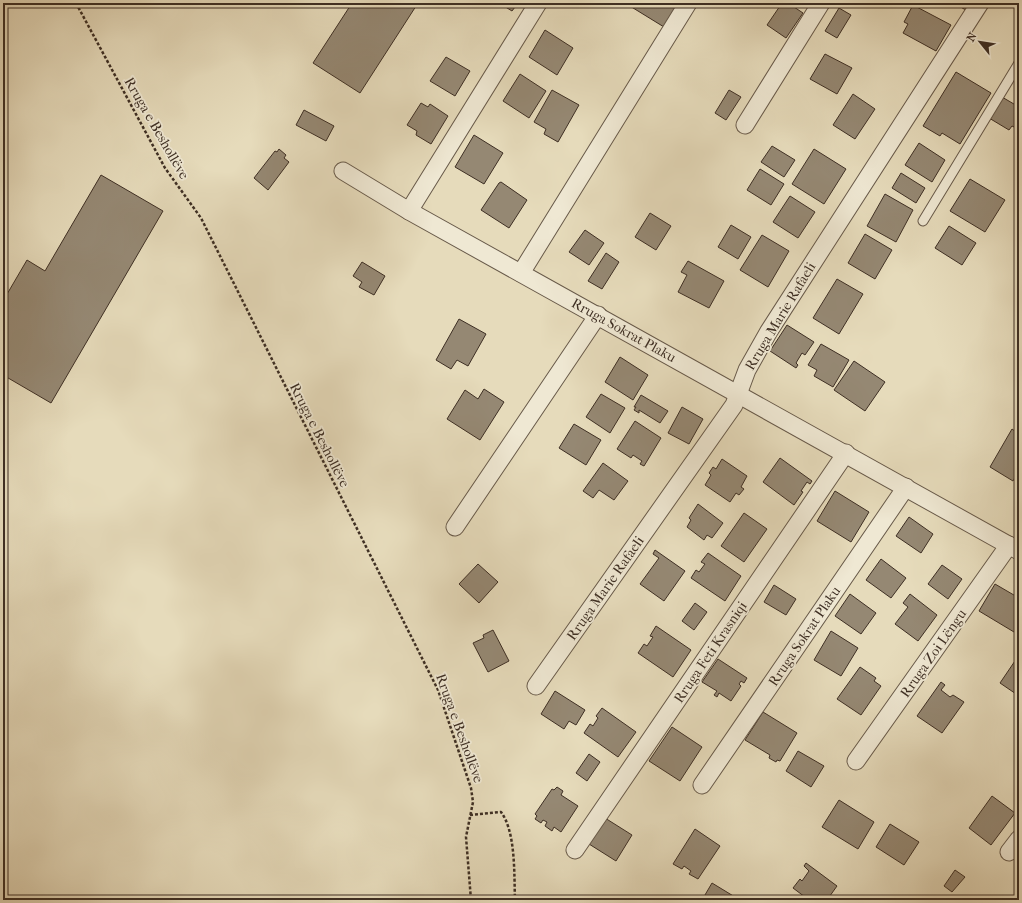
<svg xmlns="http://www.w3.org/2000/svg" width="1022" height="903" font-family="'IM FELL French Canon',serif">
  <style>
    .building { fill: #958873; stroke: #3e2f24 }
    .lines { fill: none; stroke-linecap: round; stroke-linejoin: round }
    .lane-casing { stroke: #685a4a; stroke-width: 11 }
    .street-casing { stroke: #685a4a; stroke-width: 19 }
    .path { stroke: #3e2f24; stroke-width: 2.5; stroke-dasharray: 3 2; stroke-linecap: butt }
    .lane { stroke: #efe8d3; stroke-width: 9 }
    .street { stroke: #efe8d3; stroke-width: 17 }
    .labels { text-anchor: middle; stroke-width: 3.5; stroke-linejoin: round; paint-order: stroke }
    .street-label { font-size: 14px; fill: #3e2f24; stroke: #efe8d3 }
  </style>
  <rect width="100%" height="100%" fill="#e6dbbb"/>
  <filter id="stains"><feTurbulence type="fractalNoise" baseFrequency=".005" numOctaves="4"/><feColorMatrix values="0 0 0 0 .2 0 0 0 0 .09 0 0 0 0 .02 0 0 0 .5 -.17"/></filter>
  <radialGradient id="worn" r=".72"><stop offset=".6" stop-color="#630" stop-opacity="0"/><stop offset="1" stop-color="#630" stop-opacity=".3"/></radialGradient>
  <!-- building -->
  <g class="building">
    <polygon points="352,3 418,3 360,93 313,63"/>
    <polygon points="499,3 518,3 512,11"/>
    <polygon points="625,3 667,3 675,8 664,27"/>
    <polygon points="782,3 788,3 803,13 786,38 767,25"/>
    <polygon points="954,3 974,3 969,12"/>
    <polygon points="913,5 951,25 936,51 903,33 908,24 904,22"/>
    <polygon points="839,8 851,15 837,38 825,31"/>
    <polygon points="545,30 573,48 557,75 529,57"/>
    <polygon points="825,54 852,68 837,94 810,79"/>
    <polygon points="446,57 470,71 455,96 430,81"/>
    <polygon points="956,72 991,93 960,144 942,133 940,136 923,126"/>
    <polygon points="520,74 546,91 529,118 503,101"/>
    <polygon points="552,90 579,105 558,142 544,134 546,129 534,122"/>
    <polygon points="729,90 741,97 726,120 715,113"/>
    <polygon points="853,94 875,109 855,139 833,125"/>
    <polygon points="1002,97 1019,107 1019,118 1014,127 1012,126 1009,130 989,118"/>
    <polygon points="421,103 428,107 430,104 448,116 431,144 416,135 417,131 407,125"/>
    <polygon points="304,110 334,126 326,141 296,125"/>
    <polygon points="474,135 503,153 484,184 455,167"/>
    <polygon points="919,143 945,160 932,182 905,165"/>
    <polygon points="772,146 795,160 784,177 761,162"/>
    <polygon points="279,149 286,155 284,158 289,162 268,190 254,178 275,151 277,152"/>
    <polygon points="814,149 846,169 824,204 792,184"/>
    <polygon points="760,169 784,184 771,205 747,190"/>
    <polygon points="901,173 925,188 916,203 892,188"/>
    <polygon points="101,175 163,211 51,403 3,375 3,301 27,260 45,271"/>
    <polygon points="970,179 1005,200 985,232 950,211"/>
    <polygon points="501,182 527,200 509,228 481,210 499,183"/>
    <polygon points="885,194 913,210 896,242 867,226"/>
    <polygon points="790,196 815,212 798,238 773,222"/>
    <polygon points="650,213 671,226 656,250 635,237"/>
    <polygon points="731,225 751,237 738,259 718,247"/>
    <polygon points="949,226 976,243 962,265 935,248"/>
    <polygon points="585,230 604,243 589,265 569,252"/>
    <polygon points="865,234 892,250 875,279 848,263"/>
    <polygon points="762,235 789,251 768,287 740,270"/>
    <polygon points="606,253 619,262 602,289 588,281"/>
    <polygon points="688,261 724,281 709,308 678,292 687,275 681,272"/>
    <polygon points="362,262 385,276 374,295 359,287 362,282 353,276"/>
    <polygon points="837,279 863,294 839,334 813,318"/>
    <polygon points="459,319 486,334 468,366 457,360 451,369 436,360"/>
    <polygon points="787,325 814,342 805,355 802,353 796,363 798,365 796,368 770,351"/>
    <polygon points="821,344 849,360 833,387 814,376 817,370 808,365"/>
    <polygon points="620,357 648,375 633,400 605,382"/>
    <polygon points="854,361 885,382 865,411 834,390"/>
    <polygon points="484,389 504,402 480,440 447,419 465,390 478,399"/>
    <polygon points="601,394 625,408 610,433 586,417"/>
    <polygon points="641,395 668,411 660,423 639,410 639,413 634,410 636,407 634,407"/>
    <polygon points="682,407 703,419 689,444 668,433"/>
    <polygon points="635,421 661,438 644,466 640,464 642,461 633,455 631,458 617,449"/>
    <polygon points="574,424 601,440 586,465 559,448"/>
    <polygon points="1012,429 1019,434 1019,470 1013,481 990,467"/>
    <polygon points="780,458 812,481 810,484 807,482 801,491 803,492 794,505 763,482"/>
    <polygon points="722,459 747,476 741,487 744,489 739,495 736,493 730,502 705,485 711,475 709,473 713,467 716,469"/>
    <polygon points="603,463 628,481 614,500 599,490 593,498 583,491"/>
    <polygon points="835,491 869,512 851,542 817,521"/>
    <polygon points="698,504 723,523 712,538 707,535 704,540 687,527 691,520 689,518"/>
    <polygon points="744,513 767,529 744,562 721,546"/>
    <polygon points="909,517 933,534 921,553 896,536"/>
    <polygon points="655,550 685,571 664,601 640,584 659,558 653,554"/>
    <polygon points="708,553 741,576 725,601 691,578 696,570 699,572 705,564 701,562"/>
    <polygon points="881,559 906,578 891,598 866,580"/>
    <polygon points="478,564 498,582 479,603 459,584"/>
    <polygon points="942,565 962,579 948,599 928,584"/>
    <polygon points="995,584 1019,598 1019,623 1014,632 979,611"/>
    <polygon points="774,585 796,599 786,615 764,602"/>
    <polygon points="850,594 876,613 861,634 835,616"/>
    <polygon points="910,594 937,615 918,641 895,624 908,607 903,603"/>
    <polygon points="695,603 707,612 694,630 682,621"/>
    <polygon points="656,626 691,650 673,677 638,653 644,644 647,646 653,637 650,636"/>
    <polygon points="493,630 509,661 488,672 473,643 484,638 483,635"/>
    <polygon points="831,631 858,648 841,676 814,660"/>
    <polygon points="1019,655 1019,696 1000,683"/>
    <polygon points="718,659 747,678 744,683 741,681 739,684 741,686 731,701 719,693 717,697 714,695 717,691 702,682"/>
    <polygon points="860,667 876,678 874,681 881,686 861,715 837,699"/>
    <polygon points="941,682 945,685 941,690 950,697 953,695 964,702 942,733 917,716"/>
    <polygon points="555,691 585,710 576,725 569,721 564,729 541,714"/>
    <polygon points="602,708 636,732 618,757 584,733 590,724 593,726 598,718 596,716"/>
    <polygon points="763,712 797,733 780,761 777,760 776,762 769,758 770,755 745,740"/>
    <polygon points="672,727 702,747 680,781 649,761"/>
    <polygon points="798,751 824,766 811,787 786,771"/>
    <polygon points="589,754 600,762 587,781 576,773"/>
    <polygon points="557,787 563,791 561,795 578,806 561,832 554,827 552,831 545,826 547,822 543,820 541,823 535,819 537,816 535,814 552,789 554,790"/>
    <polygon points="992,796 1015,813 991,845 969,828"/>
    <polygon points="839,800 874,822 858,849 822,827"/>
    <polygon points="605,818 632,835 616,861 589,844"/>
    <polygon points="890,824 919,842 904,865 876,847"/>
    <polygon points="695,829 720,846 698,879 689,874 691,871 684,866 682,869 673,864"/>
    <polygon points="806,863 837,886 827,900 809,900 793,888 800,879 802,881 809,871 804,866"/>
    <polygon points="955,870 965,877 952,892 944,886"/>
    <polygon points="712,883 735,897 733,900 702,900"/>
  </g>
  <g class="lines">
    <defs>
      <polyline id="lane" points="923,221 1019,63"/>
      <g id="street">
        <polyline points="745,125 821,3"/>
        <polyline points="343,171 409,211 1019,551"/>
        <polyline points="409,211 538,3"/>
        <polyline points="521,273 688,3"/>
        <polyline points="455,527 598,315"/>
        <polyline points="536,686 734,405 747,370 769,331 980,3"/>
        <polyline points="856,761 1009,545"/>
        <polyline points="702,785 906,487"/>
        <polyline points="575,850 846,453"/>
        <polyline points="1009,852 1019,839"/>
      </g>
    </defs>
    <!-- lane casing -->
    <use href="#lane" class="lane-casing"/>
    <!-- street casing -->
    <use href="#street" class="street-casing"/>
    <!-- path -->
    <g class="path">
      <polyline points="76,3 165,168 201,218 438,690 471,788 473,802 466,837 471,900"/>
      <path d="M470,815L501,812C516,832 514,875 515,900"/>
    </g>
    <!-- lane -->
    <use href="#lane" class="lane"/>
    <!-- street -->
    <use href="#street" class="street"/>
  </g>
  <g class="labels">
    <!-- street labels -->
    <g class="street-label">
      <text transform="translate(157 128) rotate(60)" y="5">Rruga e Beshollëve</text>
      <text transform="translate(780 316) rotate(-59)" y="5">Rruga Marie Rafaeli</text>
      <text transform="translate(624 330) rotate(29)" y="5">Rruga Sokrat Plaku</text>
      <text transform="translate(320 435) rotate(63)" y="5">Rruga e Beshollëve</text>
      <text transform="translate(605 588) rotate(-55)" y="5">Rruga Marie Rafaeli</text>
      <text transform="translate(804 636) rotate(-56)" y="5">Rruga Sokrat Plaku</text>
      <text transform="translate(710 652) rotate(-56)" y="5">Rruga Feti Krasniqi</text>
      <text transform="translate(933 653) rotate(-55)" y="5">Rruga Zoi Lëngu</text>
      <text transform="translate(460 728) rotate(70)" y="5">Rruga e Beshollëve</text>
    </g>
  </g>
  <!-- margin -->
  <rect width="1022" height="903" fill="none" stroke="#e6dbbb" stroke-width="16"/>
  <rect x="4" y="4" width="1014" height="895" fill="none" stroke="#3e2f24" stroke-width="2"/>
  <rect x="8" y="8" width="1006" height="887" fill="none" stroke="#3e2f24"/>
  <!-- north arrow -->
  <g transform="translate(980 42) rotate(300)" stroke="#efe8d3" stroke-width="3" paint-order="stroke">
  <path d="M0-3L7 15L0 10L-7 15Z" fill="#3e2f24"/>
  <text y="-6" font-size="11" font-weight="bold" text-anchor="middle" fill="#3e2f24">N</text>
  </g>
  <rect width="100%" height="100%" filter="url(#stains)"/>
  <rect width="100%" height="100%" fill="url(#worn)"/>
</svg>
